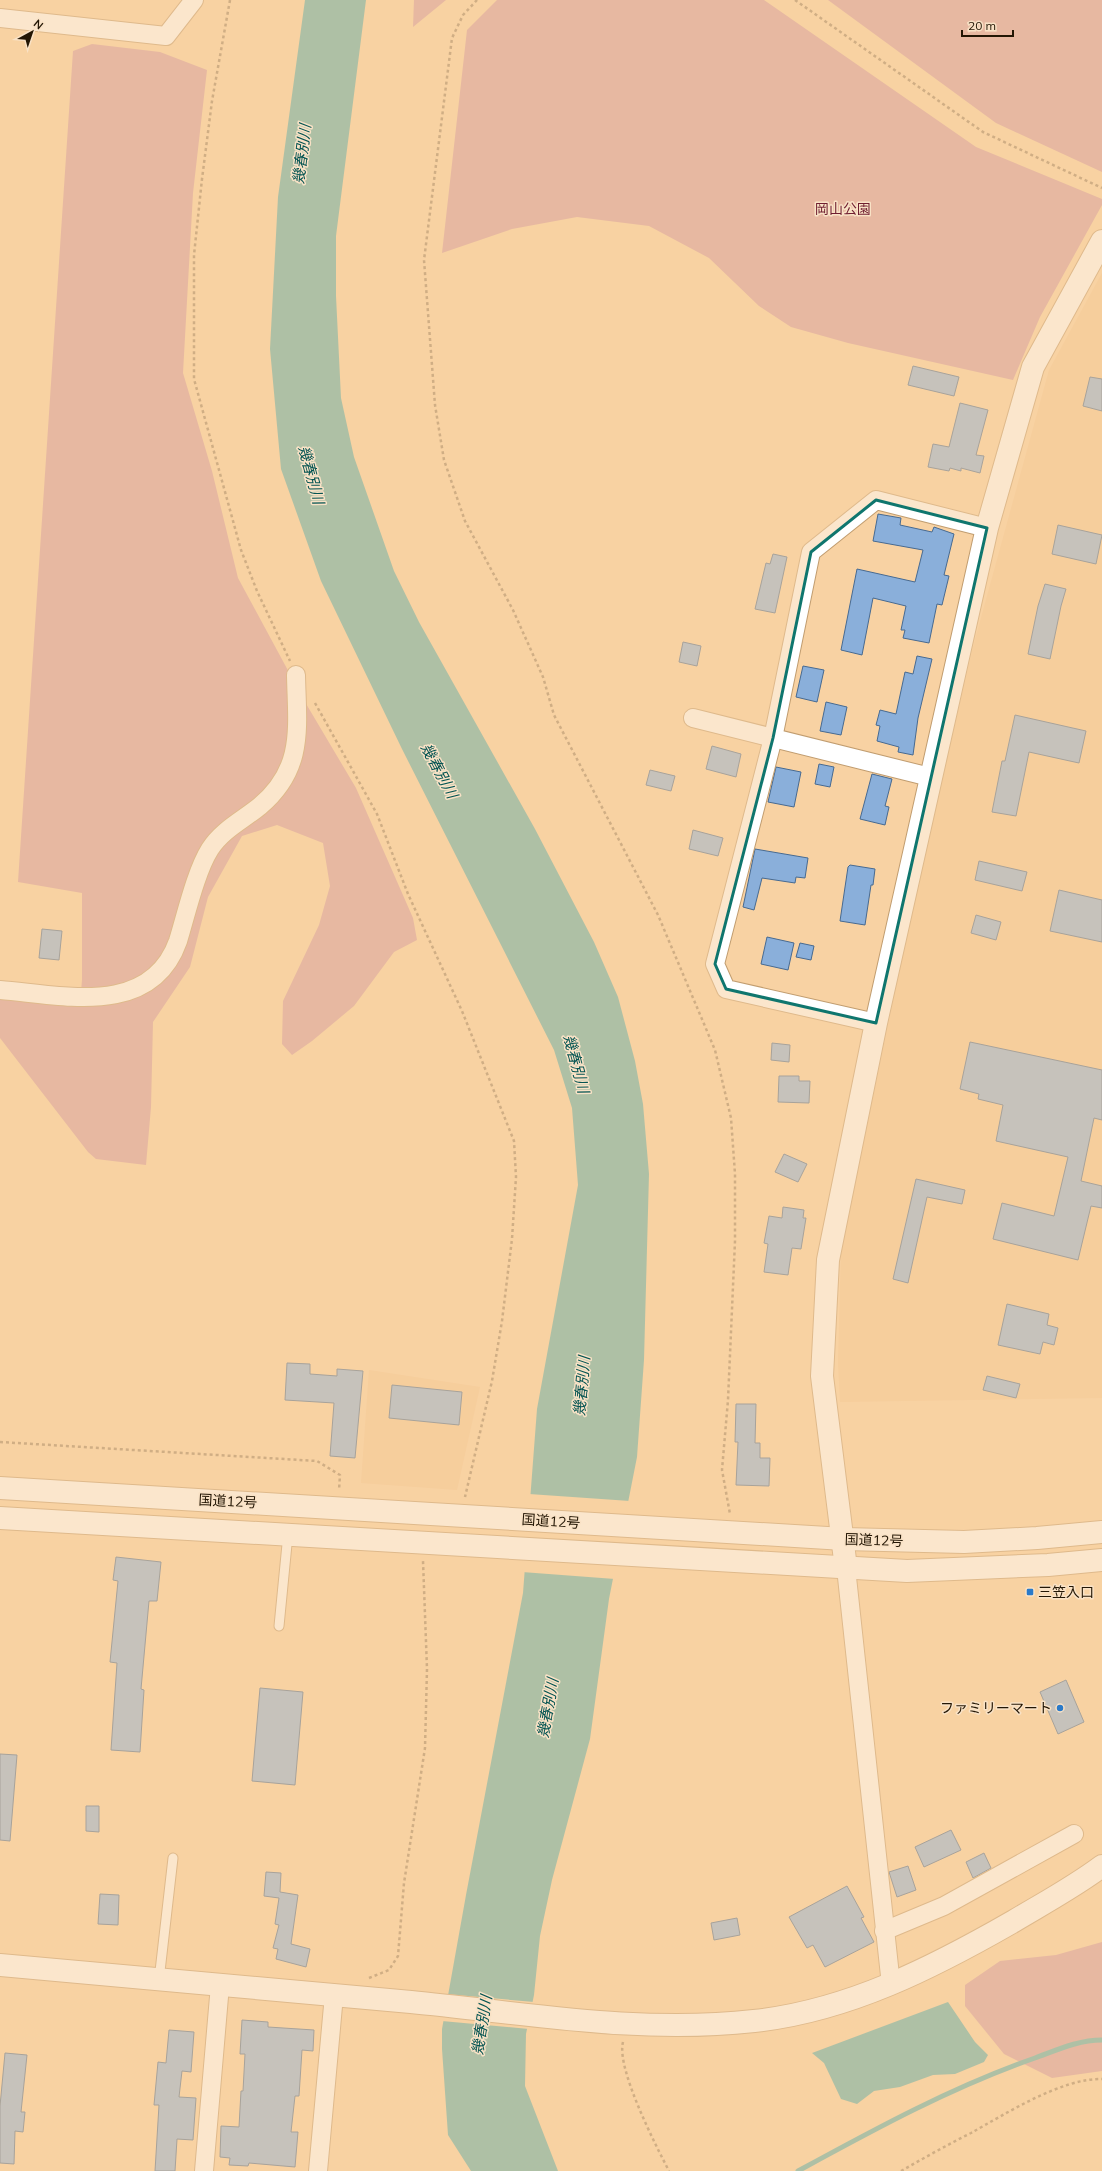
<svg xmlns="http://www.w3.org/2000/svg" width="1102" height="2171" font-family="Mulish,'Noto Sans JP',sans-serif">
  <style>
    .built { fill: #f4c994 }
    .green { fill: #d29aa0 }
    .water { fill: #56aca8 }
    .pier { fill: #f8d2a3 }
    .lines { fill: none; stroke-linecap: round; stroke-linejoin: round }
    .stream { stroke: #56aca8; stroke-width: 5 }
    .building { fill: #8aafda; stroke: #476a91 }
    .service-casing { stroke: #c19d70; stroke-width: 11 }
    .minor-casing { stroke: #c19d70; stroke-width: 20 }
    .tertiary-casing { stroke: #c19d70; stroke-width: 24 }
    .trunk-casing { stroke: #c19d70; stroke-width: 24 }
    .path { stroke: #a08461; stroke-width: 2.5; stroke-dasharray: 3 3; stroke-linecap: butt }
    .service { stroke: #fff; stroke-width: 9 }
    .minor { stroke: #fff; stroke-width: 18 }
    .tertiary { stroke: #fff; stroke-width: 22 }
    .trunk { stroke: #fff; stroke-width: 22 }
    .marked { fill: none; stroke: #0f766e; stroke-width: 3; stroke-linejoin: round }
    .poi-dot { fill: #2a7ac9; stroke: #f9e2c6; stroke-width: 1.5 }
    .labels { text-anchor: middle; stroke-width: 3; stroke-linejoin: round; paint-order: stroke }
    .park-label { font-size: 14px; fill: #6f1e30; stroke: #f9e2c6 }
    .street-label { font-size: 14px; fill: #231604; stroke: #f9e2c6 }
    .poi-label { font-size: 14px; fill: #231604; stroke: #f9e2c6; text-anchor: start }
    .water-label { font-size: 15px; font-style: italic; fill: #045452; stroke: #f9e2c6 }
  </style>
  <rect width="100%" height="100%" fill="#f8d2a3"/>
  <!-- built -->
  <g class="built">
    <polygon points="1102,273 1102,1398 840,1402 838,1363 841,1251 914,900 973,647 1049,370"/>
    <polygon points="369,1370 480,1387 457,1490 361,1483"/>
  </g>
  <!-- green -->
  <g class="green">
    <polygon points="414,0 446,0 413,27"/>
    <polygon points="497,0 764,0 976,147 1102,199 1102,205 1040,317 1013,380 848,343 791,327 759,306 709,258 649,226 577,217 512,229 442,253 467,30"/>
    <polygon points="828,0 1102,0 1102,172 996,123"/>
    <polygon points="92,44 160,52 207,70 193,193 183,373 212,471 238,578 305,702 356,788 413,918 417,940 394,952 354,1006 312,1041 292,1055 282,1044 283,1001 319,925 330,886 323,843 277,825 242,836 208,897 190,967 153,1022 151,1107 146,1165 96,1159 88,1152 0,1038 0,997 80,1004 82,980 82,893 18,882 73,51"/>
    <polygon points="1102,1942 1102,2071 1052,2078 1004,2054 965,2006 965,1985 1000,1961 1056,1955"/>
  </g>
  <!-- water -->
  <g class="water">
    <polygon points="305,0 366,0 336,236 336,296 341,398 354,457 394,571 419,622 535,829 594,942 618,997 635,1061 643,1104 649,1174 644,1360 637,1457 609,1599 590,1739 552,1880 540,1936 534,1995 526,2034 525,2086 558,2171 471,2171 448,2135 442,2049 442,2029 466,1895 523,1593 537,1409 578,1185 572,1108 554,1050 402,749 321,581 281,469 270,349 278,197"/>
    <polygon points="948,2002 975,2042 988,2055 984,2062 955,2074 933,2075 900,2087 874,2091 857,2104 841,2099 824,2063 812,2053"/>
  </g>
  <!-- pier -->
  <g class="pier">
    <polygon points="529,1494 630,1501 615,1579 522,1572"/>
    <polygon points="446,1994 534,2002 529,2029 442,2021"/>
  </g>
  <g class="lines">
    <!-- stream -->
    <path class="stream" d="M798,2171C875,2129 952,2087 1035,2058C1057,2050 1078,2040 1102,2040"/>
  </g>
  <!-- building -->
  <g class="building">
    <polygon points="913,366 959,377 954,396 908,385"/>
    <polygon points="1090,377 1102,379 1102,411 1083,406"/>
    <polygon points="960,403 988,410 976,455 984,456 980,473 961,468 961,471 950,468 949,471 928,467 933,444 949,447"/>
    <polygon points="878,514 901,518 900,525 932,532 934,527 954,534 944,575 949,576 942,605 937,604 929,643 903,638 905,630 901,630 906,606 873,598 862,655 841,650 857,569 915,582 923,550 873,541"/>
    <polygon points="1058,525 1102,535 1096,564 1052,554"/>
    <polygon points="773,554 787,557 775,613 755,609 766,563 770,564"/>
    <polygon points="1045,584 1066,589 1061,606 1050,659 1028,654 1038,606"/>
    <polygon points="683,642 701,646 697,666 679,662"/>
    <polygon points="917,656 932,659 918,718 913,755 898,752 899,747 877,741 880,726 876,725 880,710 896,714 905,672 913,674"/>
    <polygon points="803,666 824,670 817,702 796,697"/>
    <polygon points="826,702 847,707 841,735 820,731"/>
    <polygon points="1015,715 1086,731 1079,763 1029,752 1016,816 992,812 1002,761 1005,761"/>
    <polygon points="712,746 741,754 736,777 706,769"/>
    <polygon points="819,764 834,767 830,787 815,784"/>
    <polygon points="776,767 801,772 794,807 768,802"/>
    <polygon points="650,770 675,776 671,791 646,785"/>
    <polygon points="872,774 892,779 885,806 889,807 885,825 860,819"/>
    <polygon points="693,830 723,838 718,856 689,849"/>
    <polygon points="755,849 808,858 805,878 796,877 795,883 762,878 754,910 743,907"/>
    <polygon points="979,861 1027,872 1022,891 975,880"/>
    <polygon points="850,865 875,869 873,885 871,885 865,925 840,921 848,867"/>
    <polygon points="1059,890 1102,900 1102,942 1050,931"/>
    <polygon points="976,915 1001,922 996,940 971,933"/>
    <polygon points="42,929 62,931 59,960 39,958"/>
    <polygon points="767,937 794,943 788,970 761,964"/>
    <polygon points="800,943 814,946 811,960 796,957"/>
    <polygon points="970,1042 1102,1070 1102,1120 1094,1118 1081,1181 1102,1186 1102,1208 1091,1206 1078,1260 993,1239 1002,1203 1054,1216 1068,1157 996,1141 1003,1105 978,1099 979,1094 960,1089"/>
    <polygon points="772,1043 790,1045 789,1062 771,1060"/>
    <polygon points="779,1076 799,1076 799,1081 810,1081 809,1103 778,1102"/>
    <polygon points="784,1154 807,1164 798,1182 775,1172"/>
    <polygon points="916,1179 965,1190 962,1204 927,1197 908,1283 893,1279"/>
    <polygon points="783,1207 804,1210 803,1218 806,1218 801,1249 792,1248 788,1275 764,1272 768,1244 764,1243 769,1216 782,1218"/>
    <polygon points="1007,1304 1049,1314 1047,1325 1058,1328 1054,1345 1043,1342 1040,1354 998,1345"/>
    <polygon points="287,1363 310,1364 310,1374 337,1376 337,1369 363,1371 355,1458 330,1456 334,1403 285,1400"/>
    <polygon points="987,1376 1020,1384 1016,1398 983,1390"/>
    <polygon points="392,1385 462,1392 459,1425 389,1418"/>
    <polygon points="736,1404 756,1404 755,1443 760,1443 760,1458 770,1458 769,1486 736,1485 738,1442 735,1442"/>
    <polygon points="116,1557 161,1562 157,1601 149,1601 141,1689 144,1690 140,1752 111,1750 117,1663 110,1662 118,1581 113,1580"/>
    <polygon points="1066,1680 1084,1722 1058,1734 1040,1692"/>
    <polygon points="260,1688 303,1692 295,1785 252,1781"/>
    <polygon points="0,1754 17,1755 10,1841 0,1840"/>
    <polygon points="86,1806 99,1806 99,1832 86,1831"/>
    <polygon points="951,1830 961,1850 924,1867 915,1847"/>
    <polygon points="984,1853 991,1868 973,1878 966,1862"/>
    <polygon points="908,1866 916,1890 897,1897 889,1872"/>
    <polygon points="266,1872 281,1873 280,1892 298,1895 291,1944 310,1949 306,1967 276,1959 278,1949 273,1948 279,1925 275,1924 279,1898 264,1896"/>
    <polygon points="847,1886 864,1917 861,1918 874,1942 825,1967 813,1945 807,1948 789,1917"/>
    <polygon points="100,1894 119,1895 118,1925 98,1924"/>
    <polygon points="737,1918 740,1935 714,1940 711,1923"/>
    <polygon points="242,2020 268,2022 268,2027 314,2030 313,2051 302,2050 299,2096 295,2096 291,2132 298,2132 295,2167 249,2163 248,2166 229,2165 230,2158 220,2157 221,2126 239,2127 241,2091 243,2091 245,2054 240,2054"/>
    <polygon points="169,2030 194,2032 191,2072 182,2071 179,2097 196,2098 193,2140 177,2139 175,2171 155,2171 159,2105 154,2105 158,2062 166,2063"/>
    <polygon points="5,2053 27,2055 21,2112 25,2112 23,2132 15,2131 14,2164 0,2163 0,2106"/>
  </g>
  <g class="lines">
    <defs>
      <g id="service">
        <polyline points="279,1626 288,1534"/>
        <polyline points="159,1980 173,1858"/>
      </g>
      <g id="minor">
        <polyline points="0,18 166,36 194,0"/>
        <polyline points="693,718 930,777"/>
        <path d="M0,990C62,995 151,1018 178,941C186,915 196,871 210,849C222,830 243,820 260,806C305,768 297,727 296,675"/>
        <polyline points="876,1023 726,989 715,964 773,738 811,552 876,500 987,528"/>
        <polyline points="846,1568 891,1985"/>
        <polyline points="884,1931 944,1906 1074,1834"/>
        <polyline points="204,2171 220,1985"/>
        <polyline points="318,2171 334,1995"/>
      </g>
      <g id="tertiary">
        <polyline points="846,1568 822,1376 828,1260 876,1023 987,528 1033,367 1102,241"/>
        <path d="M0,1965C137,1978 274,1989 411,2002C525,2013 639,2034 754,2021C848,2011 934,1967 1014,1921C1044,1903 1074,1887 1102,1866"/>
      </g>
      <g id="trunk">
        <polyline points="0,1488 844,1539 964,1542 1037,1538 1102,1532"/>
        <polyline points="0,1518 907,1571 1048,1565 1102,1560"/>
      </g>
    </defs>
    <!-- service casing -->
    <use href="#service" class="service-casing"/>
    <!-- minor casing -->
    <use href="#minor" class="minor-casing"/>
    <!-- tertiary casing -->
    <use href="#tertiary" class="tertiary-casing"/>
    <!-- trunk casing -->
    <use href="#trunk" class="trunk-casing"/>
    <!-- path -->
    <g class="path">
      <polyline points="230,0 212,101 202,179 194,255 194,379 241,550 257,591 290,661"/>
      <polyline points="477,0 463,15 452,38 424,260 435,405 444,460 465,521 513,610 543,677 554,715 658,915 715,1050 731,1118 735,1174 735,1241 728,1400 722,1470 730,1514"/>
      <polyline points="795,0 983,132 1102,188"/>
      <polyline points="315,703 377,814 408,894 462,1011 514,1141 516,1177 512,1239 502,1321 492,1381 465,1497"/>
      <polyline points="0,1442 317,1461 340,1475 339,1490"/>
      <polyline points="369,1978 389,1970 398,1956 404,1883 425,1748 427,1669 423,1561"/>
      <path d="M623,2042C616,2068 656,2146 669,2171"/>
      <path d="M901,2171C924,2158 947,2145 971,2133C1005,2114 1062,2078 1102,2079"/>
    </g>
    <!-- service -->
    <use href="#service" class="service"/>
    <!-- minor -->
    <use href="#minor" class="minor"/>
    <!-- tertiary -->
    <use href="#tertiary" class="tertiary"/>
    <!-- trunk -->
    <use href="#trunk" class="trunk"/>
  </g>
  <!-- marked area -->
  <path d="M0 0H1102V2171H0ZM876,500L987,528L876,1023L726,989L715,964L773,738L811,552Z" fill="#f8d2a3" fill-opacity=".55" fill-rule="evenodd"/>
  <path class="marked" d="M876,500L987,528L876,1023L726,989L715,964L773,738L811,552Z"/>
  <!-- markers -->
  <g class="poi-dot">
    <rect x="1026" y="1588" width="8" height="8" rx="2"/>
    <circle cx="1060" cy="1708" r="4"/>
  </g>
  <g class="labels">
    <!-- park labels -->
    <g class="park-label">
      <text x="843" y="214">岡山公園</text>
    </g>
    <!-- street labels -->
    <g class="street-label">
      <text transform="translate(228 1501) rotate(3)" y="5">国道12号</text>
      <text transform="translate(551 1521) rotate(4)" y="5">国道12号</text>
      <text transform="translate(874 1540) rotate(2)" y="5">国道12号</text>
    </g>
    <!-- poi labels -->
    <g class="poi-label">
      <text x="1038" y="1597">三笠入口</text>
      <text x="1052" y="1713" text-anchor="end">ファミリーマート</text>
    </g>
    <!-- water labels -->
    <g class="water-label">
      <text transform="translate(302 154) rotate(-83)" y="5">幾春別川</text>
      <text transform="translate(311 475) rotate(75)" y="5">幾春別川</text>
      <text transform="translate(439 771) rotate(62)" y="5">幾春別川</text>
      <text transform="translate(576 1064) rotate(75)" y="5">幾春別川</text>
      <text transform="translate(582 1386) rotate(-85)" y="5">幾春別川</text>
      <text transform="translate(548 1708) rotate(-80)" y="5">幾春別川</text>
      <text transform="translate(482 2025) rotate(-81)" y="5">幾春別川</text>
    </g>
  </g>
  <!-- north arrow -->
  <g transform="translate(32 32) rotate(40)" stroke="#f9e2c6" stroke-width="3" paint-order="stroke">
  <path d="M0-3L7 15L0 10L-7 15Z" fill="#231604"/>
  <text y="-6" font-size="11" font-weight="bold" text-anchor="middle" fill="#231604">N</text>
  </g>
  <!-- scale -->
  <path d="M962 30v6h51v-6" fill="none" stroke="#231604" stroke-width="2"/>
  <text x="968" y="30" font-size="12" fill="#231604" stroke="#f9e2c6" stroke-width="3" paint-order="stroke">20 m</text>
</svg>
